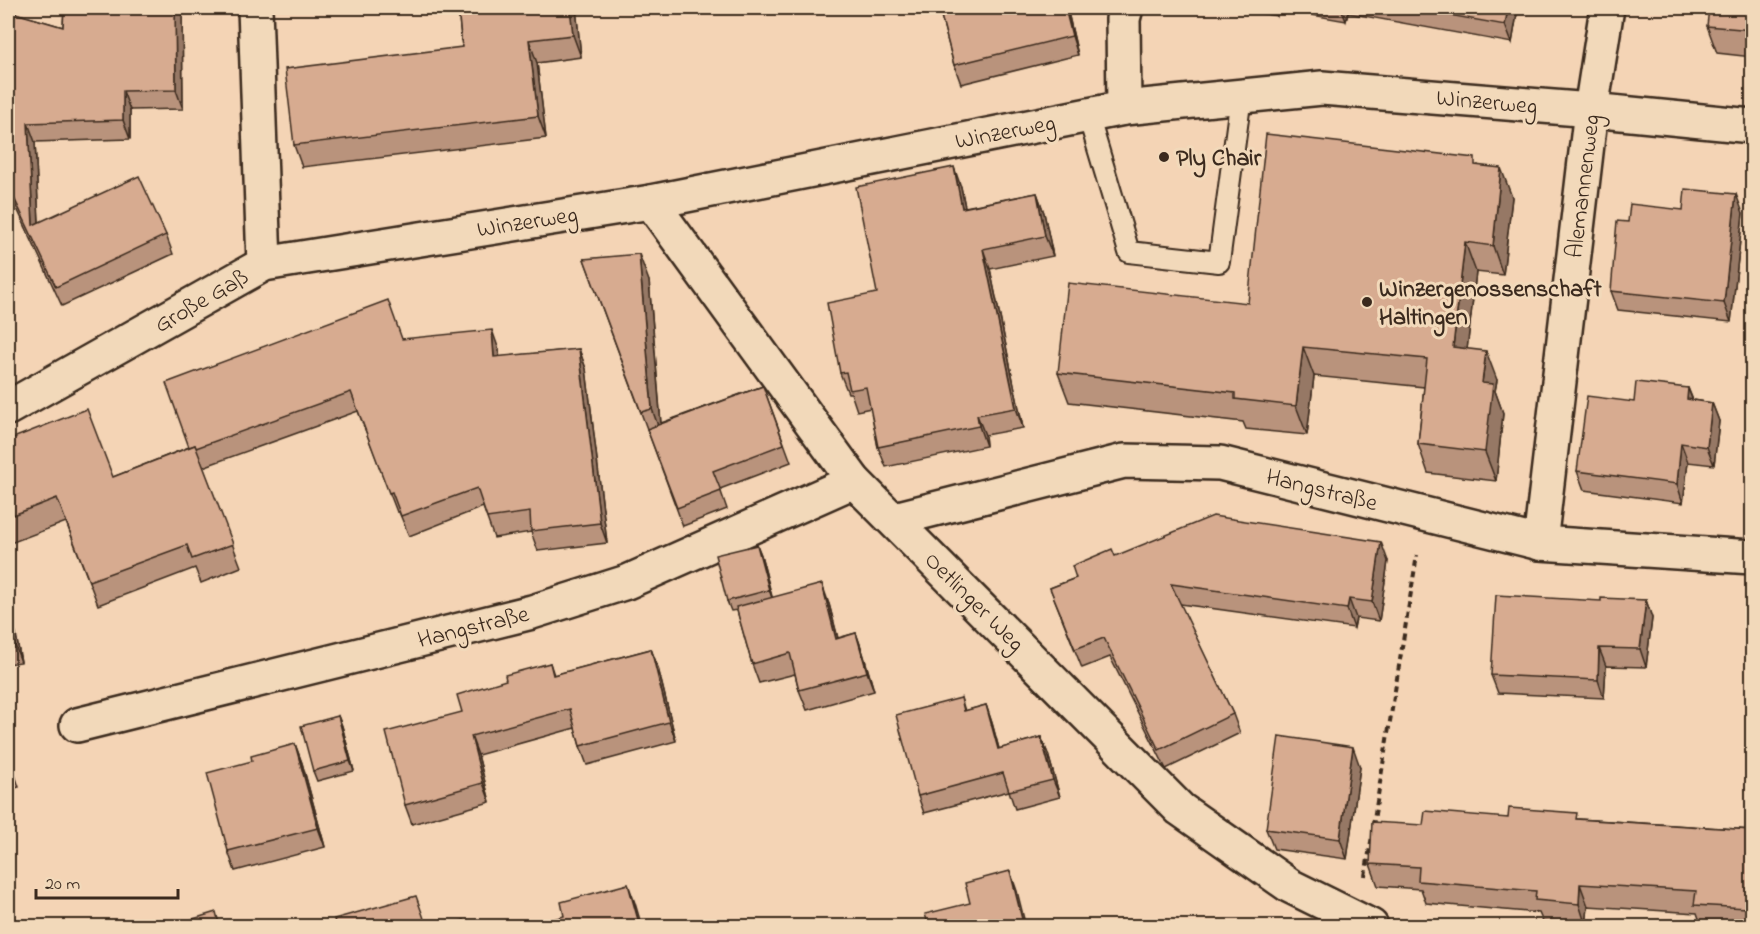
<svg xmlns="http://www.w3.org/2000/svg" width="1760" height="934" font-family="'Indie Flower',sans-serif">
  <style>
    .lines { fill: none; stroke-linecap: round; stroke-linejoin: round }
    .lane-casing { stroke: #3b2a1e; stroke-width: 24 }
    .street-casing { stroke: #3b2a1e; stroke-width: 38 }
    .path { stroke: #3b2a1e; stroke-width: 4; stroke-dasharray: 6 4.5; stroke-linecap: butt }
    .lane { stroke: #f2d9ba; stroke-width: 20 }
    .street { stroke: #f2d9ba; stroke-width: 33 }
    .wall { fill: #b9937c; stroke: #3b2a1e; stroke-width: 1.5 }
    .shaded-wall { fill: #967865; stroke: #3b2a1e; stroke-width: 1.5 }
    .building { fill: #d7ab90; stroke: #3b2a1e; stroke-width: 1.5 }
    .poi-dot { fill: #3b2a1e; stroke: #f2d9ba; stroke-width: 2 }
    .labels { text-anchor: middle; stroke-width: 6; stroke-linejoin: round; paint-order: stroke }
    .street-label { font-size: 24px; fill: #3b2a1e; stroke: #f2d9ba }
    .poi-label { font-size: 24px; font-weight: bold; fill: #3b2a1e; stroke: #f2d9ba; text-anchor: start }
  </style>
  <rect width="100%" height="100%" fill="#f4d4b5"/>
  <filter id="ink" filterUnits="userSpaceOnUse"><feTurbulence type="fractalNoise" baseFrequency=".0167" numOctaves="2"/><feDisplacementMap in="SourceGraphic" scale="12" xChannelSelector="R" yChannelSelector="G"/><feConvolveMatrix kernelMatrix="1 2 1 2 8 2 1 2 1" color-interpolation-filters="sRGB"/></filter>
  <g filter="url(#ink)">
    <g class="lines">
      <defs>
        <polyline id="lane" points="1088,115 1129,252 1219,262 1241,96"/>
        <g id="street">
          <polyline points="255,8 264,264"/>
          <polyline points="1124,108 1123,19 1126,8"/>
          <polyline points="651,202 854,481 1180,809 1290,886 1371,926"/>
          <polyline points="8,408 264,264 651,202 1124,108 1322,88 1591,110 1752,126"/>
          <polyline points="895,519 1124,461 1220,463 1540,543 1752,557"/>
          <polyline points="1540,543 1591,110 1607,8"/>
          <polyline points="77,725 532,612 627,582 854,481"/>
        </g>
      </defs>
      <!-- lane casing -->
      <use href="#lane" class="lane-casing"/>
      <!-- street casing -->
      <use href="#street" class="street-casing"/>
      <!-- path -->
      <g class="path">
        <polyline points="1373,826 1417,555"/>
        <polyline points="1365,876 1372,836"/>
      </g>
      <!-- lane -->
      <use href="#lane" class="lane"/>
      <!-- street -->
      <use href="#street" class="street"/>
    </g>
    <!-- wall -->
    <g class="wall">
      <polygon points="64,8 182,8 183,109 130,110 130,139 35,142 39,223 166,235 173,254 62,306 8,189 8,11 63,27"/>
      <polygon points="458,8 576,8 581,57 537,63 546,138 302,167 294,145 462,47"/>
      <polygon points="939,8 1067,8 1078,55 961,84 954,65"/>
      <polygon points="1228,8 1227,8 1518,8 1512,43 1348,13 1346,21 1278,9 1277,16"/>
      <polygon points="1752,8 1752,57 1717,53 1707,26"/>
      <polygon points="1478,165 1512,197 1503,275 1476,272 1467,349 1497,380 1495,391 1503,413 1496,481 1428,473 1418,444 1424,387 1314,376 1307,435 1246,429 1243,422 1069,402 1058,373 1248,303"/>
      <polygon points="961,187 965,207 1037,193 1044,213 1053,256 990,269 1023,428 985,435 986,446 886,467 878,447 871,408 857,411 851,393 848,393 840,373 877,293"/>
      <polygon points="1683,210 1743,213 1731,322 1618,310 1611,291 1628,222"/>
      <polygon points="584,259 649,281 661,423 763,386 791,462 720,489 727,509 683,526"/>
      <polygon points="402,339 499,350 499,357 579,349 586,369 607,543 538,551 531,532 494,538 483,507 409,536 399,512 397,512 358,411 203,467 241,567 201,583 195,568 98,605 66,522 8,544 8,440 113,477 189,447"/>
      <polygon points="1688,388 1693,400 1712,403 1719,421 1714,465 1688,462 1683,503 1584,490 1577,471 1634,402"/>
      <polygon points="757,545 761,555 772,598 829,604 838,638 856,633 863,653 874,691 807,710 799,690 795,674 759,683 752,664 737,610 731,611 727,601"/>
      <polygon points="1115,556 1388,561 1379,621 1356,618 1354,628 1180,604 1233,714 1240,733 1166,769 1110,657 1082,668 1050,588 1076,578"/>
      <polygon points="1646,600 1652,618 1646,667 1606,666 1604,698 1498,693 1491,675 1601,601"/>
      <polygon points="8,603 13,619 21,662 8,664"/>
      <polygon points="651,649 658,668 676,741 587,765 580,746 575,728 478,755 490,802 412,824 405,805 462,712 506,680 550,663 554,675"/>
      <polygon points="961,698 965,711 986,705 992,723 999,749 1041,737 1048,754 1060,797 1015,809 1009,791 924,813 918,796"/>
      <polygon points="338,716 342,726 354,771 317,781 313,771"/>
      <polygon points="295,744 302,763 325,847 235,871 228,851"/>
      <polygon points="8,754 19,787 8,790"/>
      <polygon points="1360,767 1347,859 1274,849 1266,829"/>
      <polygon points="1508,818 1579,819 1752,830 1752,927 1702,927 1697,913 1588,906 1586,926 1543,922 1539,913 1426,903 1421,889 1378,886 1370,864 1423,825"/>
    </g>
    <!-- shaded-wall -->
    <g class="shaded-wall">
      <polygon points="175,8 182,8 183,109 176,90"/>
      <polygon points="570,8 576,8 581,57 573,35"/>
      <polygon points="1065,8 1067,8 1078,55 1072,36"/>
      <polygon points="1273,8 1278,8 1278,9 1277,16"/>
      <polygon points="1341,8 1346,8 1348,13 1346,21"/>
      <polygon points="1508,8 1518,8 1512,43 1505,25"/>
      <polygon points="529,40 537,63 546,138 538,116"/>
      <polygon points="123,91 130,110 130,139 123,120"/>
      <polygon points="28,123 35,142 40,244 33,225"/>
      <polygon points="954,167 961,187 969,228 962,208"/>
      <polygon points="1501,168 1512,197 1503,275 1493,246"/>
      <polygon points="1037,193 1044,213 1053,256 1045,236"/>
      <polygon points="1736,194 1743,213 1731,322 1724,303"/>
      <polygon points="1465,242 1476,272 1464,376 1453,347"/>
      <polygon points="983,249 990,269 1023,428 1016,408"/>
      <polygon points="639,254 649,281 662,437 652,409"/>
      <polygon points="492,330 499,350 501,377 494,357"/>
      <polygon points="1303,347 1314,376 1307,435 1296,406"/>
      <polygon points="579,349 586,369 607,543 600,523"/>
      <polygon points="1486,351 1497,380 1495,391 1503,413 1496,481 1485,452 1482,383"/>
      <polygon points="1688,388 1695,407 1687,399"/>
      <polygon points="1712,403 1719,421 1714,465 1707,447"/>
      <polygon points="977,415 985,435 986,446 979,426"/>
      <polygon points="1681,443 1688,462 1683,503 1677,484"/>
      <polygon points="1381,542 1388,561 1379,621 1372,602"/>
      <polygon points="757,545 761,555 773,600 769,590"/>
      <polygon points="822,584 829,604 843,658 836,639"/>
      <polygon points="1349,599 1356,618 1354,628 1347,609"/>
      <polygon points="1646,600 1652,618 1646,667 1640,649"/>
      <polygon points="8,603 13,619 21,662 14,643"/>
      <polygon points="856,633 863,653 874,691 867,672"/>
      <polygon points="1599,648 1606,666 1604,698 1598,680"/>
      <polygon points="651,649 658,668 676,741 669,722"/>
      <polygon points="986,705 992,723 1004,767 998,749"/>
      <polygon points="338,716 342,726 354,771 350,761"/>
      <polygon points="471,736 478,755 490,802 483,783"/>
      <polygon points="1041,737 1048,754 1060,797 1053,780"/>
      <polygon points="295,744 302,763 325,847 318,828"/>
      <polygon points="1353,747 1360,767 1347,859 1340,839"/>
      <polygon points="1752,830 1752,923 1747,908"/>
      <polygon points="1010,871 1017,891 1026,927 1024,927"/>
      <polygon points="628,884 635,903 642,927 640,927"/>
      <polygon points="1580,884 1588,906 1586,926 1579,904"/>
    </g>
    <!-- building -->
    <g class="building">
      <polygon points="64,8 175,8 176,90 123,91 123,120 28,123 33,225 139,176 166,235 56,287 8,185 8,11 63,27"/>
      <polygon points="458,8 570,8 573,35 529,40 538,116 294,145 285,69 462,47"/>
      <polygon points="939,8 1065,8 1072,36 954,65"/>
      <polygon points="1410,8 1508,8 1505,25"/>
      <polygon points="1709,8 1752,8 1752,30 1707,26"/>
      <polygon points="1266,134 1475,158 1475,165 1501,168 1493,246 1465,242 1453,347 1486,351 1482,383 1493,384 1485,452 1418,444 1427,359 1303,347 1296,406 1235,399 1235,393 1058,373 1068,283 1248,303"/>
      <polygon points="954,167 962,208 1037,193 1045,236 983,249 1016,408 977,415 979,426 878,447 866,387 850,390 846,372 840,373 827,303 877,293 856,187"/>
      <polygon points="1685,189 1736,194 1724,303 1611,291 1617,221 1628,222 1630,204 1683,210"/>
      <polygon points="639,254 652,409 641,412 584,259"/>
      <polygon points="388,300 402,339 492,330 494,357 579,349 600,523 531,531 530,512 487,518 477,488 401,516 392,492 389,493 351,392 196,448 195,445 189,447 166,383"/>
      <polygon points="1636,382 1688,388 1687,399 1712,403 1707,447 1681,443 1677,484 1577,471 1587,396 1634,402"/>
      <polygon points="763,386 784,444 713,471 721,491 677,508 647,429"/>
      <polygon points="87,409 113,477 195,445 233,544 192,559 187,545 89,581 57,498 8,517 8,440"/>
      <polygon points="1213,516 1381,542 1372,602 1349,599 1347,609 1171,584 1233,714 1159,750 1104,638 1075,649 1050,588 1076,578 1072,566 1112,549 1115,556"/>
      <polygon points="757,545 769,590 727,601 715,555"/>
      <polygon points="822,584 836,639 856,633 867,672 799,690 790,653 752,664 736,607"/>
      <polygon points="1496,595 1601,601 1601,598 1646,600 1640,649 1599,648 1598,680 1491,675"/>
      <polygon points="8,606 14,643 8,645"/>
      <polygon points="651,649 669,722 580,746 570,709 471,736 483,783 405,805 386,732 462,712 457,695 506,680 505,675 550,663 553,675"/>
      <polygon points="961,698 964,711 986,705 998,749 1041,737 1053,780 1009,791 1003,773 918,796 896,715"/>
      <polygon points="338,716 350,761 313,771 301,726"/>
      <polygon points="1279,736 1353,747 1340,839 1266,829"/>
      <polygon points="295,744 318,828 228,851 207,773 252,761 251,756"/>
      <polygon points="8,755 12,769 8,770"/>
      <polygon points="1509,808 1577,813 1576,819 1752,830 1747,908 1694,905 1696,891 1580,884 1579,904 1535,900 1536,891 1418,881 1419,867 1370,864 1372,822 1423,825 1425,811 1508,818"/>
      <polygon points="1010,871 1024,927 929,927 925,914 970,903 965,883"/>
      <polygon points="628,884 640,927 532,927 532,925 564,916 561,902"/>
      <polygon points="416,896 427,927 336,927 334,919"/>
      <polygon points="216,912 220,927 167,927"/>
      <polygon points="464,920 466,927 442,927"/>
      <polygon points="44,921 45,927 18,927"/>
    </g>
  </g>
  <!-- markers -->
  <g class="poi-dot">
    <circle cx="1164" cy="157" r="6"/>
    <circle cx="1367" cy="302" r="6"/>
  </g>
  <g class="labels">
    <!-- street labels -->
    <g class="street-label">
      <text transform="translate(1487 101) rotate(5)" y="8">Winzerweg</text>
      <text transform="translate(1005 131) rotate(-11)" y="8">Winzerweg</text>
      <text transform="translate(1582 186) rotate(-83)" y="8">Alemannenweg</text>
      <text transform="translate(527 221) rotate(-9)" y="8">Winzerweg</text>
      <text transform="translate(201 300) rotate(-30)" y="8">Große Gaß</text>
      <text transform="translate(1322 489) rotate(14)" y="8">Hangstraße</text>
      <text transform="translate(975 601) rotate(45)" y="8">Oetlinger Weg</text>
      <text transform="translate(473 626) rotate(-14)" y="8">Hangstraße</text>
    </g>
    <!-- poi labels -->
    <g class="poi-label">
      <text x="1176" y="165">Ply Chair</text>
      <text x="1379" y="296">Winzergenossenschaft<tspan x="1379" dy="28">Haltingen</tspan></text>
    </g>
  </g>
  <!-- margin -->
  <rect width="1760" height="934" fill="none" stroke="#f2d9ba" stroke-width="30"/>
  <rect x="15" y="15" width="1730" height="904" fill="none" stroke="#3b2a1e" stroke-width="2" filter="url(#ink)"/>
  <!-- scale -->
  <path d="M36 889v9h142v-9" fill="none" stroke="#3b2a1e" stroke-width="3"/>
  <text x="45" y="889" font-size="18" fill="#3b2a1e" stroke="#f2d9ba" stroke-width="4.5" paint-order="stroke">20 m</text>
</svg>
